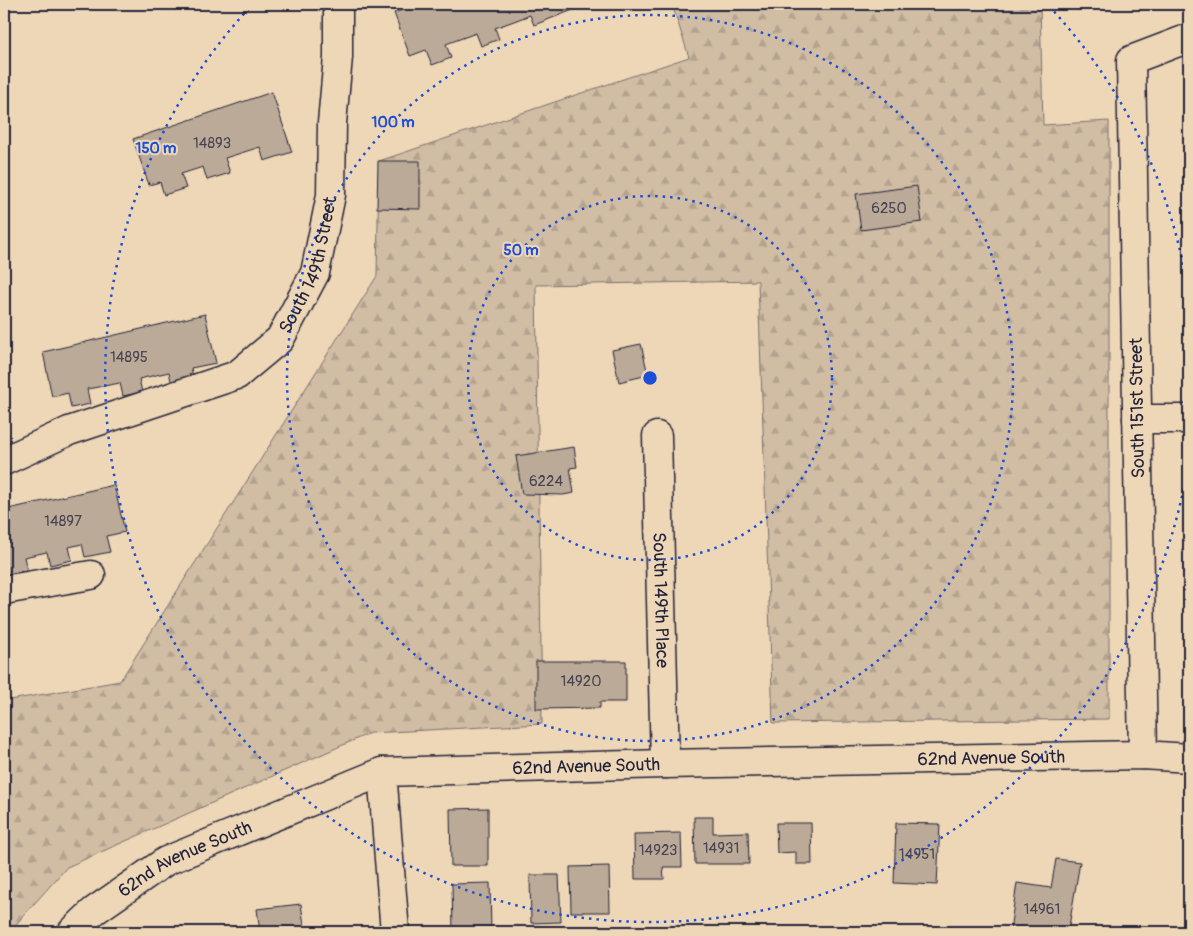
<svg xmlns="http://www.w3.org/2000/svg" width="1193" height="936" font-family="Pangolin,sans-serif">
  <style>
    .forest { fill: url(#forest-firs); stroke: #7a7070 }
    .building { fill: #bbaa97; stroke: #22223b }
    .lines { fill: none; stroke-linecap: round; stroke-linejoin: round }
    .minor-casing { stroke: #22223b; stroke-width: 31 }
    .minor { stroke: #eed7b6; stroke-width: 28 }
    .ring { fill: none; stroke: #1d4ed8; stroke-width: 2.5; stroke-dasharray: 2.5 5 }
    .labels { text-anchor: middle; stroke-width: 4; stroke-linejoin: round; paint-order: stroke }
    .number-label { font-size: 15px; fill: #484452 }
    .street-label { font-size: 18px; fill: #22223b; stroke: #eed7b6 }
    .centre { fill: #1d4ed8; stroke: #eed7b6; stroke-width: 2.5 }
    .ring-label { font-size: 15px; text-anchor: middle; font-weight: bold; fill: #1d4ed8; stroke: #eed7b6; stroke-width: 4; stroke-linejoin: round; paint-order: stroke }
  </style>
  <defs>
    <pattern id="forest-firs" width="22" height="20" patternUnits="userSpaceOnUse" patternTransform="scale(1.25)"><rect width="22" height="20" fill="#d1bda4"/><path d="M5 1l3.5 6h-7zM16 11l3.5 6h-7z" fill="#b3a28e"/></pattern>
  </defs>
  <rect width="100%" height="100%" fill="#eed7b6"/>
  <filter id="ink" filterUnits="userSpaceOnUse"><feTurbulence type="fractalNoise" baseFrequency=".02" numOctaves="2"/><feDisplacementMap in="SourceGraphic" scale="10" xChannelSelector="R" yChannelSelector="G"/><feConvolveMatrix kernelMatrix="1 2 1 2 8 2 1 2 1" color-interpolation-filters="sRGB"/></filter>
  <g filter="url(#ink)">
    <!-- forest -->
    <polygon class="forest" points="672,4 1040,4 1043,125 1109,121 1109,719 773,723 758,281 536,285 542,724 370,733 67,867 9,932 4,932 4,701 120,681 377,276 379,161 689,57"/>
    <!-- building -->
    <g class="building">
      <polygon points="417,4 571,4 573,10 534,25 530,15 495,28 499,39 481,46 476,33 446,44 451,58 432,65 426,50 410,56 394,13"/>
      <polygon points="272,92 292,152 264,161 260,147 225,158 230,173 207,180 203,167 181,174 186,188 164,195 160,182 149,185 133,139"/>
      <polygon points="378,161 420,161 420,209 377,208"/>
      <polygon points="917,186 922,222 861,230 856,194"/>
      <polygon points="205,314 216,363 191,368 194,380 172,385 169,372 139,379 142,392 123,396 120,383 87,389 90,404 71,408 68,393 52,397 43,352"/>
      <polygon points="641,344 648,375 619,382 612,350"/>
      <polygon points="574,447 577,467 570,468 574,493 563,495 522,494 516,456"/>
      <polygon points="114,485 125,532 106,536 110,552 85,557 82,544 69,547 72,560 50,565 47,552 24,557 27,570 4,575 4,510"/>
      <polygon points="536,661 626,661 626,702 600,702 600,708 536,709"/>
      <polygon points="488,808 488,866 451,866 450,809"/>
      <polygon points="694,817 713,817 713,833 748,832 749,864 695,864"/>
      <polygon points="776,823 811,823 812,864 796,864 796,852 777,853"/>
      <polygon points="896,823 940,824 937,885 894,883"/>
      <polygon points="681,833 682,867 663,867 664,879 635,879 634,834"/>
      <polygon points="1056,859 1080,862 1068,932 1028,932 1010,930 1017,883 1051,888"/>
      <polygon points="609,866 610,912 571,912 570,867"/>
      <polygon points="530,875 559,875 561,922 531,923"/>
      <polygon points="490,883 491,932 453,932 452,884"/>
      <polygon points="301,904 305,932 260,932 257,909"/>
    </g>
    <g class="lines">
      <defs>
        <g id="minor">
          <polyline points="1137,419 1189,419"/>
          <path id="s1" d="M657,436L665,764"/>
          <path id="s2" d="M4,461L69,431L237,375L280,339L315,273L331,195L332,123L338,57V4"/>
          <polyline points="4,590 91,575"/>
          <polyline points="1143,755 1131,60 1189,38"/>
          <polyline points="382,772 395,932"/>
          <path id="s3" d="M72,932L94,911L166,861L382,772L665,764L1143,755L1189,758"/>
        </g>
      </defs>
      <!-- minor casing -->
      <use href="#minor" class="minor-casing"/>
      <!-- minor -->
      <use href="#minor" class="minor"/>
    </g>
  </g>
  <!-- distance rings -->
  <g class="ring">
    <circle cx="650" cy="378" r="182"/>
    <circle cx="650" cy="378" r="363"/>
    <path d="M1189 459A545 545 0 1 1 251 6M1049 6A545 545 0 0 1 1189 297"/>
  </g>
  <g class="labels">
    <!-- number labels -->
    <g class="number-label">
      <text x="212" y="148">14893</text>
      <text x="889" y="213">6250</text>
      <text x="129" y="362">14895</text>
      <text x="546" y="486">6224</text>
      <text x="63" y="526">14897</text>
      <text x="581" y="686">14920</text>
      <text x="721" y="853">14931</text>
      <text x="658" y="855">14923</text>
      <text x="917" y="859">14951</text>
      <text x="1042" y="914">14961</text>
    </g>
    <!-- street labels -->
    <g class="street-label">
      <text dy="6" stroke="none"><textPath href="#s2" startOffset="385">South 149th Street</textPath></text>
      <text transform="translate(1137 408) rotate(-91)" y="6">South 151st Street</text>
      <text dy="6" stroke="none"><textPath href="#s1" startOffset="164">South 149th Place</textPath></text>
      <text dy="6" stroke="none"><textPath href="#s3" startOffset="961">62nd Avenue South</textPath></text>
      <text dy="6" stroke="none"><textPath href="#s3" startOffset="556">62nd Avenue South</textPath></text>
      <text dy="6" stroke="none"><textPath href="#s3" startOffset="136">62nd Avenue South</textPath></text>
    </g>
  </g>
  <circle cx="650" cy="378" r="8" class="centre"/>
  <g class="ring-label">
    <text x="393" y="127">100 m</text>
    <text x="156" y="153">150 m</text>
    <text x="521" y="255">50 m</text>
  </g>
  <!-- margin -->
  <rect width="1193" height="936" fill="none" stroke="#eed7b6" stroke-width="20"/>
  <rect x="10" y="10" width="1173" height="916" fill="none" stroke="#22223b" stroke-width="2" filter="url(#ink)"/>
</svg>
